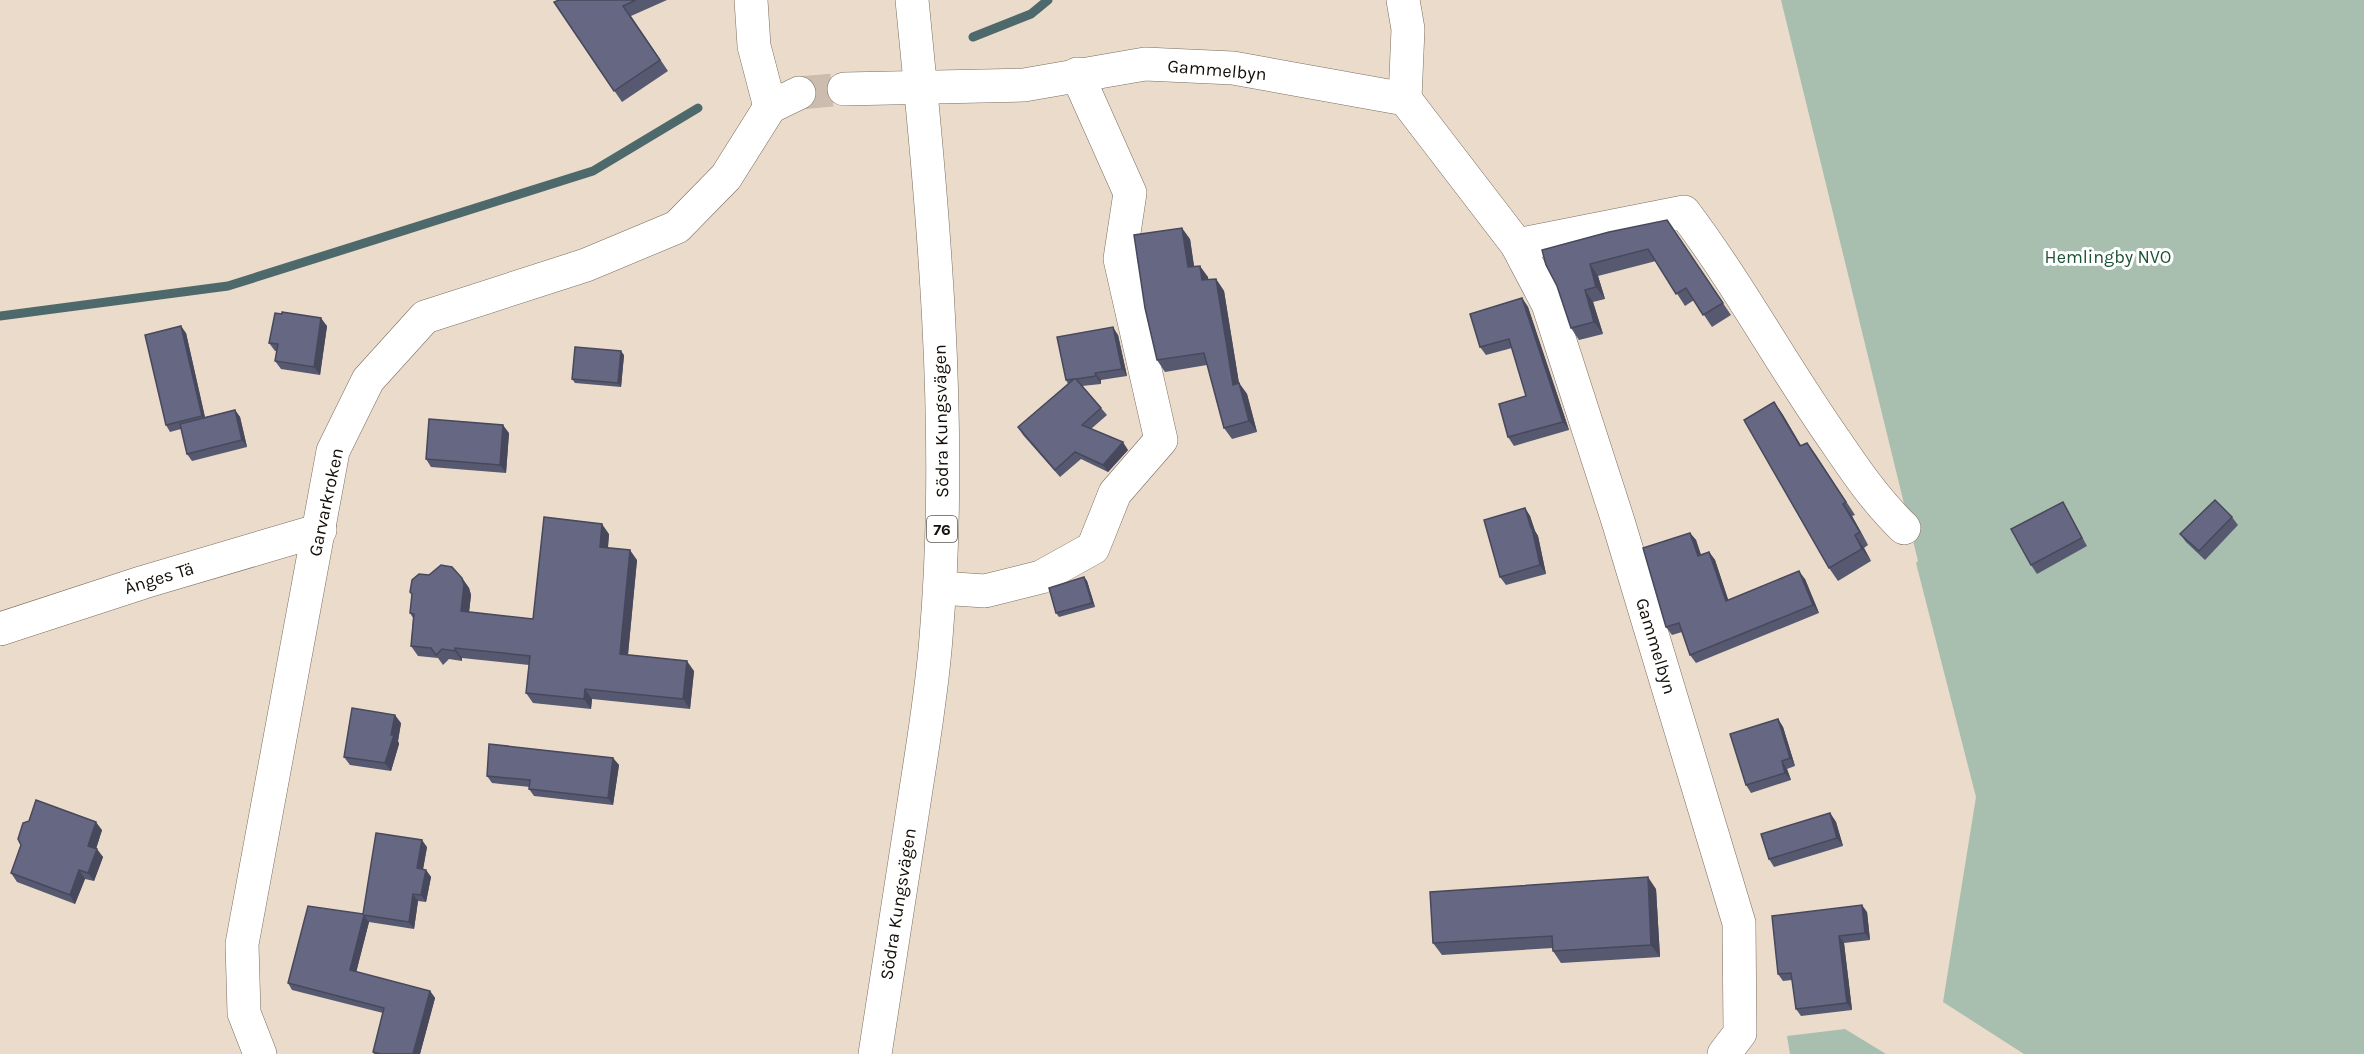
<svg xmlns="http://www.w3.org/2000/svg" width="2364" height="1054" font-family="Karla,sans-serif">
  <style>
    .green { fill: #a8beaf }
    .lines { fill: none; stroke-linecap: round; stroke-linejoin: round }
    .stream { stroke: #4e696b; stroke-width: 9 }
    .minor-tunnel { stroke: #cbbcae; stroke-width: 33; stroke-dasharray: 33 16; stroke-linecap: butt }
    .minor-casing { stroke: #7a6d5e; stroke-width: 34 }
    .major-casing { stroke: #7a6d5e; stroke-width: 34 }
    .minor { stroke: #fff; stroke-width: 33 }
    .major { stroke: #fff; stroke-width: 33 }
    .wall { fill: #575971 }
    .shaded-wall { fill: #47485c }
    .building { fill: #656783; stroke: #47485c; stroke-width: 1.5 }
    .labels { text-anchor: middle; stroke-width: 6; stroke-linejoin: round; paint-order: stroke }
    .shield { fill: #fff; stroke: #5a5652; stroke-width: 1.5 }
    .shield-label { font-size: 16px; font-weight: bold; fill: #130e08 }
    .street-label { font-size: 18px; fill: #130e08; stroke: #fff }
    .park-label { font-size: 18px; fill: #1d5134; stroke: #fff }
  </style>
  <rect width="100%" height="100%" fill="#ebdbcb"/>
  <!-- green -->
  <g class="green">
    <polygon points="1781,0 2364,0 2364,1054 2024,1054 1943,1002 1976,797 1916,563 1918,561"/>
    <polygon points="1845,1029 1886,1054 1790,1054 1787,1036"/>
  </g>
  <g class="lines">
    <!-- stream -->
    <g class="stream">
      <polyline points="973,37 1031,14 1048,0"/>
      <polyline points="0,316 228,286 593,171 698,108"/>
    </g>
    <!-- minor-tunnel -->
    <polyline class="minor-tunnel" points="799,93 844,89"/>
    <defs>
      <g id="minor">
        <polyline points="751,0 754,46 770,107"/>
        <polyline points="1403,0 1408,29 1405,99"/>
        <polyline points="844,89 1024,85 1145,64 1233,68 1405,99 1517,245 1548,304 1618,521 1739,923 1740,1033 1724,1054"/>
        <polyline points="770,107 799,93"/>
        <path d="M1517,245L1684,212C1740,286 1783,367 1836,442C1857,473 1877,502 1904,528"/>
        <polyline points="940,588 985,591 1041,577 1093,548 1115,493 1161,440 1120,259 1130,193 1077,74"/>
        <polyline points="0,629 144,582 320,530"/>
        <polyline points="260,1054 244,1013 242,944 333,451 368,380 425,317 586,265 677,227 726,177 770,107"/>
      </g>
      <path id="major" d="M875,1054C889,968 902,882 915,796C923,744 932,691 936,638C954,425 933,212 912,0"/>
    </defs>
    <!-- minor casing -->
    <use href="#minor" class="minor-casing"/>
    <!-- major casing -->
    <use href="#major" class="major-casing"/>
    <!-- minor -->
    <use href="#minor" class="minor"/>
    <!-- major -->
    <use href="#major" class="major"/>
  </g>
  <!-- wall -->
  <g class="wall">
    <polygon points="559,0 667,0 631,16 668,71 622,102 554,2"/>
    <polygon points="1667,220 1731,315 1712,327 1694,300 1685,306 1656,261 1598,276 1605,299 1593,302 1603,334 1579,340 1571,328 1557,286 1546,265"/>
    <polygon points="1190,239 1194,267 1208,277 1208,280 1216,279 1224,291 1239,383 1247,394 1257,432 1232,439 1224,428 1207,365 1165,372 1157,360"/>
    <polygon points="1522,298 1528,307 1569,430 1514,446 1508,437 1526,396 1512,348 1486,355 1480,347"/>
    <polygon points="282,314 327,326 320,375 281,369 275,361 277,351 275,351 269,343"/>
    <polygon points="186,333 205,417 235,410 240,417 247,447 192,461 187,454 181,429 170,432 166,425"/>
    <polygon points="1118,335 1127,376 1101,380 1101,384 1082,386 1101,408 1107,415 1091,429 1128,450 1108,472 1081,459 1060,477 1023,435 1018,427 1068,384 1066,380"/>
    <polygon points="624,355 621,387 575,383 572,379"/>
    <polygon points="1774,402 1783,415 1801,446 1807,443 1816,455 1855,515 1852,516 1868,545 1864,548 1871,561 1838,581 1829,568"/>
    <polygon points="509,433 506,473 431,467 426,459"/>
    <polygon points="2063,502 2068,511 2087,546 2037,574 2031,565"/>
    <polygon points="1525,508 1530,516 1535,531 1538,536 1546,574 1506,585 1500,577"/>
    <polygon points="2232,517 2238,525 2205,560 2186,542 2180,534"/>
    <polygon points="1690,533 1696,540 1701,555 1709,552 1715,560 1728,600 1805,579 1819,613 1696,663 1690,655 1682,632 1672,635 1666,627"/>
    <polygon points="609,534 608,548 637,560 628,655 694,671 690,709 592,699 591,709 533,703 526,693 529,665 462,658 462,661 449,659 443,665 438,658 418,656 411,646 413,618 410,613 412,595 410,592 462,578 469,588 471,595 469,612 533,619"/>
    <polygon points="1084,577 1087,581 1095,607 1059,617 1056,613"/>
    <polygon points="1778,719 1783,727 1795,766 1787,769 1791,780 1751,793 1746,785"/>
    <polygon points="401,723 398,741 399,744 391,771 350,765 344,757"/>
    <polygon points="613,758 619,765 613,805 534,796 529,789 530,787 492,783 487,776"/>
    <polygon points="1830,813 1836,822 1843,846 1774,867 1769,859"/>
    <polygon points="102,830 96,849 103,857 94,881 85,879 75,904 17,882 11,873 21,845"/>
    <polygon points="427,847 423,869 426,870 431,877 426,902 418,901 414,929 369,922 356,972 430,991 435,998 420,1054 374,1054 373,1052 383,1013 292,990 288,983 363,914"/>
    <polygon points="1656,889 1660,957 1561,963 1553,951 1553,948 1442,955 1433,943"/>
    <polygon points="1867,912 1870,940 1844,943 1852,1010 1801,1016 1796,1009 1792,980 1783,981 1778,974"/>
  </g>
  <!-- shaded-wall -->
  <g class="shaded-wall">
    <polygon points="1182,228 1190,239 1196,279 1188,267"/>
    <polygon points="1590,264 1598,276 1605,299 1596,287"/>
    <polygon points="1200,266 1208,277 1210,291 1202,280"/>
    <polygon points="1216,279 1224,291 1241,396 1233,385"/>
    <polygon points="1585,290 1593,302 1603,334 1594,322"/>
    <polygon points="1522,298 1528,307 1569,430 1563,422"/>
    <polygon points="321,318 327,326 320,375 314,367"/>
    <polygon points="181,326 186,333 206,422 202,416"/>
    <polygon points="1113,327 1118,335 1127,376 1122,369"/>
    <polygon points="621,351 624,355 621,387 618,383"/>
    <polygon points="1095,373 1101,380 1101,384 1096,376"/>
    <polygon points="1239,383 1247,394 1257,432 1249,421"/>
    <polygon points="1774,402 1783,415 1809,459 1800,446"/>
    <polygon points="235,410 240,417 247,447 242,440"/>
    <polygon points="503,425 509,433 506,473 500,465"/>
    <polygon points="1123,442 1128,450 1108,472 1103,465"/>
    <polygon points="1843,504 1852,516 1868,545 1860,532"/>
    <polygon points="1525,508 1530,516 1535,531 1538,536 1546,574 1540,565"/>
    <polygon points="602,524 609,534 607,557 600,547"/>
    <polygon points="1690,533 1696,540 1704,564 1698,556"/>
    <polygon points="1855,535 1864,548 1871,561 1862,549"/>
    <polygon points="630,550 637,560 627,664 620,654"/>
    <polygon points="1709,552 1715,560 1731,608 1726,601"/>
    <polygon points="1799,571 1805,579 1819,613 1813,605"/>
    <polygon points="1084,577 1087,581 1095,607 1092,603"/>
    <polygon points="462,578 469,588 471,595 468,621 461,611"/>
    <polygon points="455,648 462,658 462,661 455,651"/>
    <polygon points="687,661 694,671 690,709 683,699"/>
    <polygon points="585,689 592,699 591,709 584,699"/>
    <polygon points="395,715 401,723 398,741 399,744 391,771 385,763"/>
    <polygon points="1778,719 1783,727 1795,766 1790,758"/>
    <polygon points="613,758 619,765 613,805 608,798"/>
    <polygon points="1782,761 1787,769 1791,780 1785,773"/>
    <polygon points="1830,813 1836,822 1843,846 1837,838"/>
    <polygon points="96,822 102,830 94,855 88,846"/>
    <polygon points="422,840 427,847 422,875 417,868"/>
    <polygon points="97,849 103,857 94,881 88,873"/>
    <polygon points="79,870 85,879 75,904 70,895"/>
    <polygon points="426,870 431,877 426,902 421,895"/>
    <polygon points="1648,877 1656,889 1660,957 1651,945"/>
    <polygon points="413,894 418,901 414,929 409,922"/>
    <polygon points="1862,905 1867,912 1870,940 1865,933"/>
    <polygon points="364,915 369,922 355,977 350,970"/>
    <polygon points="1839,936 1844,943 1852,1010 1847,1003"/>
    <polygon points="430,991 435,998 420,1054 413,1054"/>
  </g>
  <!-- building -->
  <g class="building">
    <polygon points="559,0 636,0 623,6 660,60 614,91 554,2"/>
    <polygon points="1667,220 1723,303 1703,315 1686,288 1676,294 1648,249 1590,264 1596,287 1585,290 1594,322 1571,328 1557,286 1546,265 1542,250 1609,232"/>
    <polygon points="1182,228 1188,267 1200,266 1202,280 1216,279 1233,385 1239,383 1249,421 1224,428 1204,353 1157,360 1145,308 1134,235"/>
    <polygon points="1522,298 1563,422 1508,437 1499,404 1526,396 1509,339 1480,347 1470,314"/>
    <polygon points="282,312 321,318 314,367 275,361 278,344 269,343 275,313 282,314"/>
    <polygon points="181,326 202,416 166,425 145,335"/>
    <polygon points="1113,327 1122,369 1095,373 1096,376 1076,379 1101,408 1082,425 1123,442 1103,465 1075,452 1055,470 1018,427 1074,379 1066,380 1057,337"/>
    <polygon points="575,347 621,351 618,383 572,379"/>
    <polygon points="1774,402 1800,446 1807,443 1846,502 1843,504 1860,532 1855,535 1862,549 1829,568 1744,420"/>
    <polygon points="235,410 242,440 187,454 180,424"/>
    <polygon points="429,419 503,425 500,465 426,459"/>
    <polygon points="2215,500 2232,517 2199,551 2180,534"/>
    <polygon points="2063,502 2082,538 2031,565 2011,529"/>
    <polygon points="1525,508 1531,528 1532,528 1540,565 1500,577 1484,520"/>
    <polygon points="544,517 602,524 600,547 630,550 620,654 687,661 683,699 585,689 584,699 526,693 530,656 455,648 455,651 442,649 436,655 431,648 411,646 414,614 410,613 412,594 410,592 412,580 419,574 429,575 441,565 452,567 462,578 464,585 461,611 533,619"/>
    <polygon points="1690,533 1698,556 1709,552 1726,601 1799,571 1813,605 1690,655 1679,623 1666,627 1643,548"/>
    <polygon points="1084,577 1092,603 1056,613 1049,588"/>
    <polygon points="352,708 395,715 391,735 394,735 385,763 344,757"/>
    <polygon points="1778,719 1790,758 1782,761 1785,773 1746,785 1730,734"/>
    <polygon points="489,744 613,758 608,798 529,789 530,780 487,776"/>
    <polygon points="36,800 96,822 88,846 97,849 88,873 79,870 70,895 11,873 21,845 18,839 23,823 29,821"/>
    <polygon points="1830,813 1837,838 1769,859 1761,834"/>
    <polygon points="376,833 422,840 417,868 426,870 421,895 413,894 409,922 364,915 350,970 430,991 413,1054 381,1054 373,1052 384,1008 288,983 308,906 363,914"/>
    <polygon points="1648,877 1651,945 1553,951 1552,936 1433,943 1430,892"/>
    <polygon points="1862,905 1865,933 1839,936 1847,1003 1796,1009 1791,973 1778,974 1772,916"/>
  </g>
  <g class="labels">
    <!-- shield labels -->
    <rect class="shield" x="927" y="516" width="30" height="26" rx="4.5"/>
    <g class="shield-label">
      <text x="942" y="535">76</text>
    </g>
    <!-- street labels -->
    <g class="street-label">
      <text transform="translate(1217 70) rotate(5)" y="6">Gammelbyn</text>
      <text transform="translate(941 421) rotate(-91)" y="6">Södra Kungsvägen</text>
      <text transform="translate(326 502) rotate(-78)" y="6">Garvarkroken</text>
      <text transform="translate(159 578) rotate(-17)" y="6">Änges Tä</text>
      <text transform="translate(1656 646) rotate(73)" y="6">Gammelbyn</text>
      <text transform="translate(898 904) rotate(-81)" y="6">Södra Kungsvägen</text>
    </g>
    <!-- park labels -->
    <g class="park-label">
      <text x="2108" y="263">Hemlingby NVO</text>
    </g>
  </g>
</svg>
